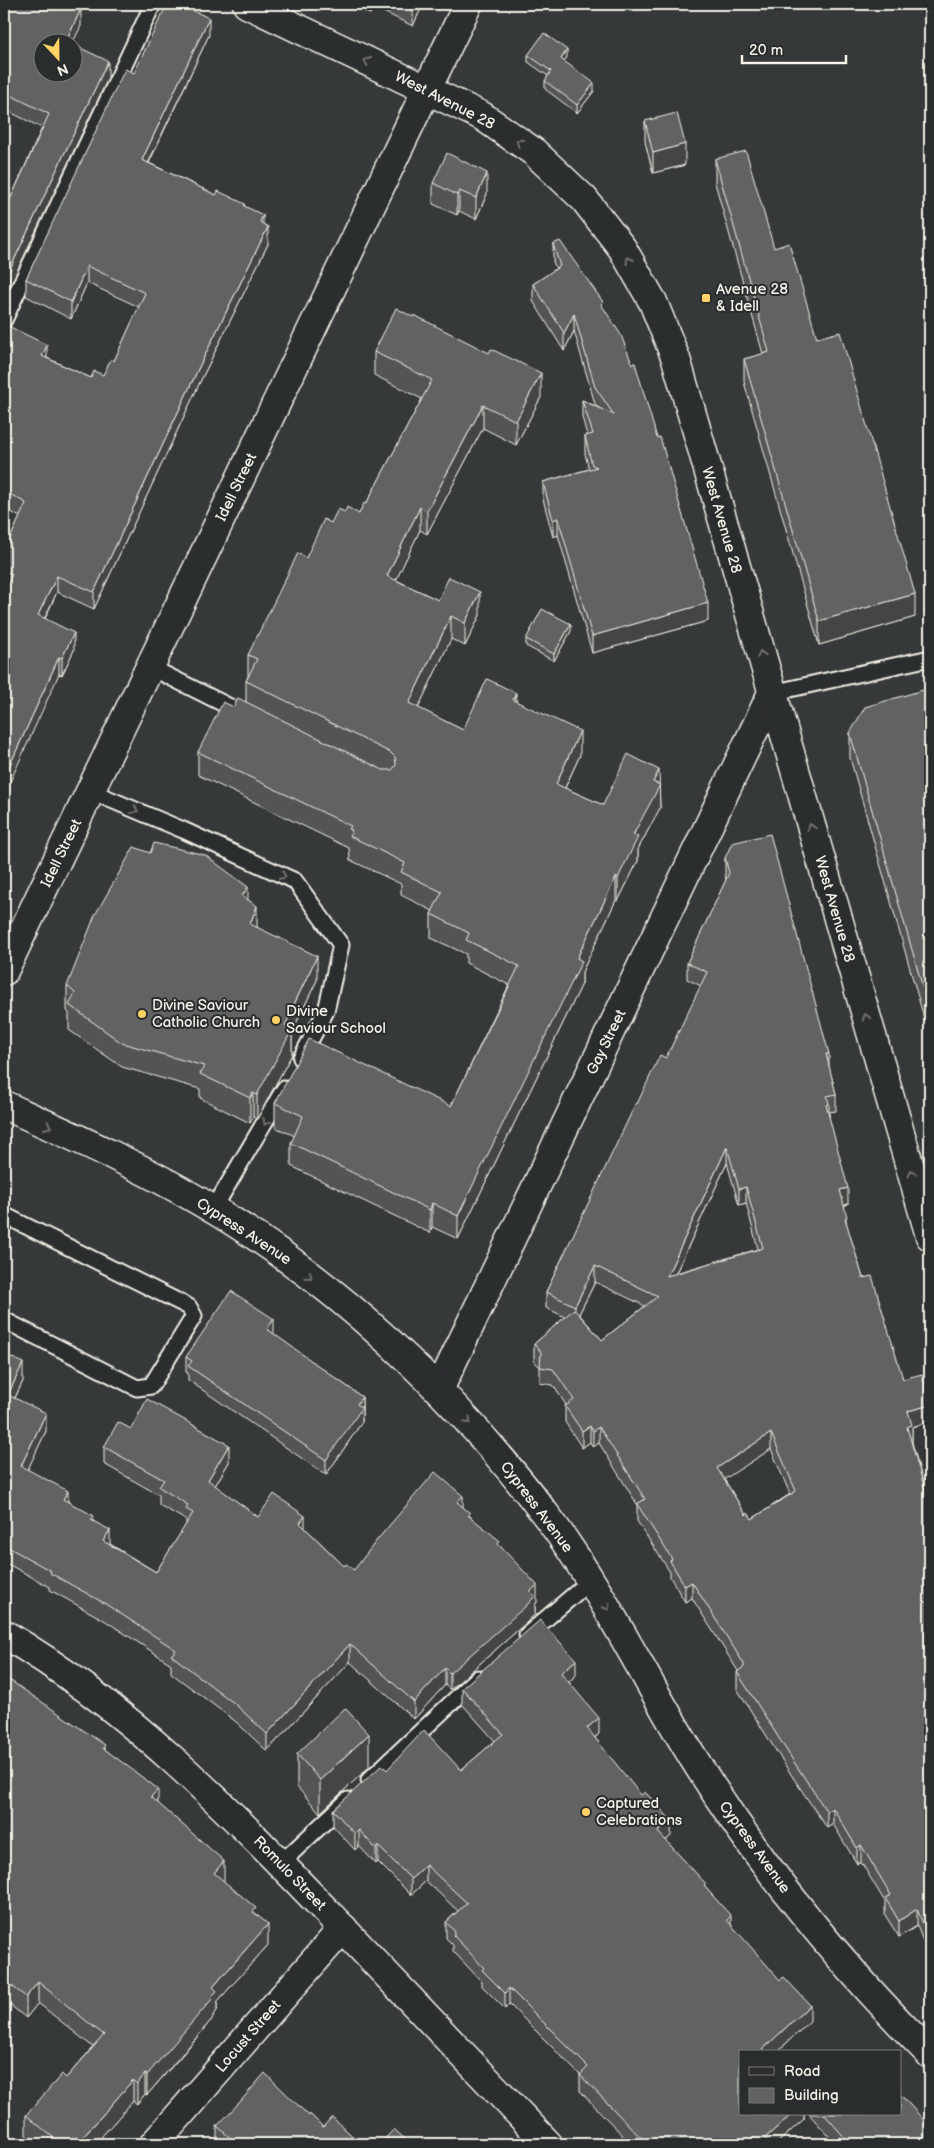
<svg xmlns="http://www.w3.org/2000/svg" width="934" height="2148" font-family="'Balsamiq Sans',sans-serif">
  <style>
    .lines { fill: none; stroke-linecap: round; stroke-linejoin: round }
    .lane-casing { stroke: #f4f1e8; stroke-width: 19 }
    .street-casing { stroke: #f4f1e8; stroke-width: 31 }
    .secondary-casing { stroke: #f4f1e8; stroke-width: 31 }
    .lane { stroke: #2a2d2e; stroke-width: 15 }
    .street { stroke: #2a2d2e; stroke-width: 28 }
    .secondary { stroke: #2a2d2e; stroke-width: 28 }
    .wall { fill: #535554; stroke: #f4f1e8; fill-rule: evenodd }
    .shaded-wall { fill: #444545; stroke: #f4f1e8 }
    .building { fill: #616362; stroke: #f4f1e8; fill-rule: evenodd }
    .oneway { stroke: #71726f }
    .poi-dot { fill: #ffd166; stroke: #2a2d2e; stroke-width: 2 }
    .labels { text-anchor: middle; stroke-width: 4; stroke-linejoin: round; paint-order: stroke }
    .street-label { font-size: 15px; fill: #f4f1e8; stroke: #2a2d2e }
    .poi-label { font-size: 15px; fill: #f4f1e8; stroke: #2a2d2e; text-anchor: start }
  </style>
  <rect width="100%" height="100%" fill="#363939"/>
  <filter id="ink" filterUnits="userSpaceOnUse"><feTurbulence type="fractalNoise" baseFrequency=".02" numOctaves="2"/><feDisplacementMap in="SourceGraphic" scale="10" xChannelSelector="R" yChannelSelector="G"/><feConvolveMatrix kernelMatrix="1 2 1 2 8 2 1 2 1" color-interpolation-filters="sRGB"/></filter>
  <g filter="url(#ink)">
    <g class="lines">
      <defs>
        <g id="lane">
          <polyline points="4,320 153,4"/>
          <polyline points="150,667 240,712"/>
          <polyline points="772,693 930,658"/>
          <polyline points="90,791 183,830 295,881 341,945 326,1011 301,1058"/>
          <polyline points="213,1210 284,1089"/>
          <polyline points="4,1217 8,1217 189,1307 194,1316 151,1386 137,1388 4,1320"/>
          <polyline points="527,1635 590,1581"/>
          <polyline points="369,1780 478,1678"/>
          <polyline points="281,1863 348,1800"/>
        </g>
        <g id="street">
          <polyline points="4,971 427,89"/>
          <polyline points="439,1390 772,693"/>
          <path d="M4,1634C129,1707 230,1811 329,1914C403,1991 475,2068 548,2144"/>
          <polyline points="154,2144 343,1928"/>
        </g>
        <g id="secondary">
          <polyline points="247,4 482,116 534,152 584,199 622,248 653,302 676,359 930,1236"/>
          <polyline points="427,89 468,4"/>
          <path d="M4,1105C70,1135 136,1164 199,1201C336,1280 454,1393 549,1519C602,1590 640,1670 686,1746C754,1858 837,1961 930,2054"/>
        </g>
      </defs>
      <!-- lane casing -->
      <use href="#lane" class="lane-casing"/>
      <!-- street casing -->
      <use href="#street" class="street-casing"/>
      <!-- secondary casing -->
      <use href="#secondary" class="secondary-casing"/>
      <!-- lane -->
      <use href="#lane" class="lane"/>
      <!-- street -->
      <use href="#street" class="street"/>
      <!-- secondary -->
      <use href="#secondary" class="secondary"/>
    </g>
    <!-- wall -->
    <g class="wall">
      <polygon points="4,4 73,4 81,26 42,42 108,78 9,288 4,285 4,200 9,202 42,128 4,109"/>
      <polygon points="349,4 423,4 413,26 373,7 370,14"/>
      <polygon points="209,35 149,163 216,195 245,206 263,224 268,244 200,382 94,609 57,592 45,619 74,650 62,675 59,674 5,589 4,588 4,552 20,517 4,508 4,324 47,358 91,378 103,375 114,361 139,307 87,283 71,319 26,296 26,279 134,73"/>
      <polygon points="528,55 567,57 564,61 594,91 577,113 545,89 545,81 548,76 528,62"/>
      <polygon points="645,121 685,165 653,173 645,142"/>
      <polygon points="715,159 774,248 817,338 915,617 819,645 744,382 744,359 763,354 715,183"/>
      <polygon points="433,183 487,194 476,219 459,211 457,215 433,204"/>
      <polygon points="553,244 603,307 708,621 592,653 558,535 553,537 543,499 543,482 589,469 585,454 585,436 587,435 582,417 582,400 598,407 595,404 574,331 564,351 533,301 533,284 556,269 553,261"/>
      <polygon points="374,352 541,397 516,445 483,428 427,534 420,530 396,580 438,600 480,615 465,646 451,639 418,708 463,730 516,701 580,755 565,788 603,805 659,784 660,808 638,849 638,861 618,901 616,900 582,972 582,984 458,1239 432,1227 430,1233 291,1166 291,1143 295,1136 275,1127 275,1103 451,1106 509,985 466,963 466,954 431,938 431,914 433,911 401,895 401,884 350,860 349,848 198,775 198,752 234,707 246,702 246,681 248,676 248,655 306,558 331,523 345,512 359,514 366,504 422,399 374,375"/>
      <polygon points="571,631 554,661 526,646 526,639"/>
      <polygon points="930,688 930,1039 850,758 850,733"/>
      <path d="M725,858L829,1067L836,1094V1111L829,1112V1118L848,1204L844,1206L847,1226L863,1278L903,1379L930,1405V1421L912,1427V1442L930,1507V1958L917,1926L899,1937L885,1915V1902L861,1862L857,1864L833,1824L827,1828L794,1779L737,1689V1672L738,1671L692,1598L685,1602L670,1577V1572L637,1521V1504L599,1443L593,1447L590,1442L582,1448L565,1422V1406L566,1405L553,1385L540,1383V1367L534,1361V1344L565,1317L546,1308V1292L637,1104L666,1058L701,986L687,979V963L726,880L725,875ZM727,1163L739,1205L746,1203L758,1249L676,1273ZM595,1282L645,1306L602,1340L579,1314ZM771,1449L790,1494L752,1519L746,1515L724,1479Z"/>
      <polygon points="248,900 257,927 317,980 292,1032 292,1054 257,1119 253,1117 250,1123 200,1098 200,1089 122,1067 69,1030 69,1013 67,1011 67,986"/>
      <polygon points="274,1333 273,1334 362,1397 362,1422 326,1475 188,1380 188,1373 186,1372 186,1357"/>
      <polygon points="4,1354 23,1381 15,1398 46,1431 27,1470 94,1521 110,1544 156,1572 186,1525 186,1520 159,1505 159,1495 104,1464 104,1447 131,1429 229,1462 215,1486 258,1517 305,1528 344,1566 354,1570 463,1507 470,1516 500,1546 537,1602 535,1605 535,1614 527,1622 450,1690 445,1685 414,1719 350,1662 267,1751 235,1721 171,1673 171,1664 104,1620 50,1590 50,1587 4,1562"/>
      <polygon points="576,1675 569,1682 599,1734 595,1738 671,1836 666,1840 706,1888 731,1925 810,2021 777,2052 740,2052 804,2114 804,2119 776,2144 631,2144 580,2091 580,2075 509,2004 505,2009 482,1986 482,1982 453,1951 453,1945 446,1938 446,1922 458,1911 426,1881 411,1895 378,1862 376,1864 359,1846 355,1850 333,1826 333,1810 387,1770 461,1770 495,1741 462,1704 462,1688"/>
      <polygon points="4,1677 105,1749 158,1803 224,1882 256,1915 268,1945 217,2002 217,2011 213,2015 213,2018 183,2054 147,2095 145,2094 137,2104 133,2101 95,2144 37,2144 26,2135 26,2115 66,2078 93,2047 38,2003 26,2018 4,2000"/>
      <polygon points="297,1754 369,1767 320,1813 297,1787"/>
      <polygon points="809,2114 900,2114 930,2144 836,2144"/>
      <polygon points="309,2116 323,2127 361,2144 221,2144 217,2140 217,2126"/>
    </g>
    <!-- shaded-wall -->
    <g class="shaded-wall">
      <polygon points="370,4 373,4 373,7 370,14"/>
      <polygon points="413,4 423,4 413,26"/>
      <polygon points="81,9 81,26 72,44 72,42 66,42"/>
      <polygon points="209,18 209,35 142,176 142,160"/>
      <polygon points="567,50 567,57 561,66 561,59"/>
      <polygon points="108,61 108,78 9,288 9,271"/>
      <polygon points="594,83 594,91 577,113 577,105"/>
      <polygon points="685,144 685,165 653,173 653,153"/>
      <polygon points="487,173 487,194 476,219 476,198"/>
      <polygon points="459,191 459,211 457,215 457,195"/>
      <polygon points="263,215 263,232 260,222"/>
      <polygon points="268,227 268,244 200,382 94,609 94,592 200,365"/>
      <polygon points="87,266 87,283 71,319 71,302"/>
      <polygon points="574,314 574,331 564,351 564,333"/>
      <polygon points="47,345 47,362 42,356"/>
      <polygon points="541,373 541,397 516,445 516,421"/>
      <polygon points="483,405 483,428 427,534 427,511"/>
      <polygon points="420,507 420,530 387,599 387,576"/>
      <polygon points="558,518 558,535 553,537 553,520"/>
      <polygon points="57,576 57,592 38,632 38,615"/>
      <polygon points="480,592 480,615 465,646 465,623"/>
      <polygon points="915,594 915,617 819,645 819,621"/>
      <polygon points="708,603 708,621 592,653 592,636"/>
      <polygon points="451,616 451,639 409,727 409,703"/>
      <polygon points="571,624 571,631 554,661 554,654"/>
      <polygon points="74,633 74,650 62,675 62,658"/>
      <polygon points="59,657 59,674 4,795 4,778"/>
      <polygon points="516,693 516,717 513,700"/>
      <polygon points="580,731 580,755 556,807 556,784"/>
      <polygon points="659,770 660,808 638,849 638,861 618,901 618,878 653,782"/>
      <polygon points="616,877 616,900 582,972 582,984 458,1239 458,1216 577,958"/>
      <polygon points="248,887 248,912 242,896"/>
      <polygon points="257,906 257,930 250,924"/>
      <polygon points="317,956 317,980 292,1032 292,1054 257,1119 257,1095 285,1026 289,1015"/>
      <polygon points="826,1054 829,1054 829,1070"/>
      <polygon points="253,1093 253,1117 250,1123 250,1098"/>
      <polygon points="829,1104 829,1121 826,1105"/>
      <polygon points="727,1147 727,1163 667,1292 667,1276"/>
      <polygon points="746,1187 746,1203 739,1205 739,1189"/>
      <polygon points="848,1188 848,1204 840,1207 840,1190"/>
      <polygon points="432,1203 432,1227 430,1233 430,1210"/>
      <polygon points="595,1266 595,1282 575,1322 575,1306"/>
      <polygon points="274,1319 274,1333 267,1344 267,1329"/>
      <polygon points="23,1363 23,1381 8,1412 8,1395"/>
      <polygon points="362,1397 362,1422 326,1475 326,1460 357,1404"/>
      <polygon points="930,1405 930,1421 912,1427 912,1442 907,1443 908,1411"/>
      <polygon points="46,1413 46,1431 21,1484 21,1466"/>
      <polygon points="590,1426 590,1442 582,1448 582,1431"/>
      <polygon points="599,1427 599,1443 593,1447 593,1431"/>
      <polygon points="771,1433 771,1449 717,1484 717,1468"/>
      <polygon points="229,1445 229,1462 208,1498 208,1480"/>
      <polygon points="68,1491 68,1509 63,1499"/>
      <polygon points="463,1496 463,1513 457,1502"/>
      <polygon points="305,1516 305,1533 300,1523"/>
      <polygon points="110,1530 110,1547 103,1541"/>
      <polygon points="692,1582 692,1598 685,1602 685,1586"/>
      <polygon points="537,1585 537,1602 535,1605 535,1614 527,1622 450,1690 450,1673"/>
      <polygon points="350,1644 350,1662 267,1751 267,1734"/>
      <polygon points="576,1660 576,1675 561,1689 561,1673"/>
      <polygon points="445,1668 445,1685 414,1719 414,1702"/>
      <polygon points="599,1718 599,1734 587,1744 587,1728"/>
      <polygon points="369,1734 369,1767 320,1813 320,1780"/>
      <polygon points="158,1789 158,1810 151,1797"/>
      <polygon points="833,1808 833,1824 827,1828 827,1812"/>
      <polygon points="671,1820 671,1836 658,1847 658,1832"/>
      <polygon points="359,1830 359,1846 355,1850 355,1834"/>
      <polygon points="861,1845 861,1862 857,1864 857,1848"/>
      <polygon points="378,1846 378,1862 376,1864 376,1849"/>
      <polygon points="224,1861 224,1881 214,1894 214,1873"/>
      <polygon points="426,1865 426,1881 411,1895 411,1879"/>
      <polygon points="917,1909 917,1926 899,1937 899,1921"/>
      <polygon points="731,1916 731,1932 727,1920"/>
      <polygon points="268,1924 268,1945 217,2002 217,2011 213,2015 213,2018 147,2095 147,2075 213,1987"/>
      <polygon points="38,1982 38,2003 26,2018 26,1997"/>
      <polygon points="509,1988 509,2004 505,2009 505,1993"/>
      <polygon points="810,2005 810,2021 777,2052 760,2052"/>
      <polygon points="145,2074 145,2094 137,2104 137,2084"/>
      <polygon points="133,2080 133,2101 95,2144 77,2144"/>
      <polygon points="792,2114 804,2114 804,2119 776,2144 765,2144 765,2138"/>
      <polygon points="7,2127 7,2141 4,2144 4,2131"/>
    </g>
    <!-- building -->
    <g class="building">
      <polygon points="4,4 71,4 81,9 66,41 69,42 42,42 42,72 72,72 72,44 108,61 9,271 4,268 4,200 9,202 49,114 4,92"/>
      <polygon points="167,4 179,4 209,18 142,160 216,195 218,191 245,204 244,206 263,215 260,222 268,227 200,365 94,592 57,576 38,615 74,633 62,658 59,657 4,778 4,592 12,574 4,571 4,552 26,503 4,491 4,477 9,465 4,463 4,324 47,345 42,356 91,378 94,371 103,375 111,359 114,361 145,293 87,266 71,302 26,279 125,69 134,73"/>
      <polygon points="544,33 567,50 561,59 594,83 577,105 545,81 551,71 528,55"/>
      <polygon points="677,113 685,144 653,153 645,121"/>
      <polygon points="746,151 774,248 789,243 817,338 840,332 915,594 819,621 744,359 769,352 715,159"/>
      <polygon points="447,153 487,173 476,198 459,191 457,195 433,183"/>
      <polygon points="560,241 603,302 601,304 621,335 632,364 635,363 657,438 660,437 708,603 592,636 558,518 553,520 543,482 597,467 592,465 585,436 593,434 582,400 614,415 595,387 574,314 564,333 533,284 560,266 553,244"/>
      <polygon points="396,308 413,317 414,315 489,353 491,349 541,373 516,421 483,405 427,511 420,507 387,576 438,600 449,577 480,592 465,623 451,616 409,703 463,730 487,679 516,693 513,700 580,731 556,784 603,805 628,754 659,770 653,782 660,785 633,835 638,837 618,878 616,877 577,958 582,961 458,1216 432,1203 430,1210 291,1143 303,1116 275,1103 309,1039 451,1106 519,966 466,940 469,933 431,914 442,892 401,872 405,863 350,836 352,830 349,829 351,826 198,752 223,702 234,707 238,698 383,770 392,770 396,765 395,757 391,753 246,681 257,659 248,655 298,553 306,558 324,519 331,523 338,509 345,512 347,507 359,514 364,503 366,504 432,380 374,352"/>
      <polygon points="542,609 571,624 554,654 526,639"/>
      <polygon points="930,688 930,1013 850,733 865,707"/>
      <path d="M770,834L829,1054H826L836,1094L827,1096L829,1104L826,1105L848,1188L840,1190L847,1217L845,1218L863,1278L872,1276L903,1379L922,1374L930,1405L908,1411L912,1425L907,1427L930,1507V1941L917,1909L899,1921L885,1898L891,1895L861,1845L857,1848L833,1808L827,1812L794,1762L737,1672L744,1667V1664L692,1582L685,1586L670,1561L672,1559L637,1504L645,1499L599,1427L593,1431L590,1426L582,1431L565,1406L574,1400L553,1369L540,1367L541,1352L534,1344L574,1309L602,1340L658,1296L595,1266L575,1306L546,1292L636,1103L637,1104L660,1055L666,1058L707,972L687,963L729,873L725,858L732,843ZM727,1147L739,1189L746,1187L763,1248L667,1276ZM771,1433L796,1491L752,1519L748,1513L746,1515L717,1468Z"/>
      <polygon points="154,843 205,855 248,887 242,896 257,906 250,924 317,956 289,1015 290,1015 285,1026 292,1030 257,1095 253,1093 250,1098 200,1074 204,1066 122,1043 69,1005 75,993 67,986 95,915 134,847 150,853"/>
      <polygon points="231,1291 274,1319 267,1329 362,1397 357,1404 362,1408 326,1460 188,1366 192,1361 186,1357"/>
      <polygon points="4,1354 23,1363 8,1395 46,1413 21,1466 68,1491 63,1499 94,1516 91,1520 110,1530 103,1541 156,1572 193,1513 186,1509 188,1505 159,1487 164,1480 104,1447 118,1422 131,1429 147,1399 229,1445 208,1480 258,1517 274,1494 305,1516 300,1523 344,1566 346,1564 354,1570 377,1540 435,1472 463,1496 457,1502 470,1513 468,1515 500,1541 498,1544 537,1585 530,1592 535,1596 527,1605 450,1673 445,1668 414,1702 350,1644 267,1734 235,1704 171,1655 176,1650 104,1603 50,1573 51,1571 4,1545"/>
      <polygon points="540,1620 576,1660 561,1673 599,1718 587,1728 641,1795 645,1792 671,1820 658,1832 706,1884 704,1886 731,1916 727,1920 780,1980 784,1977 810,2005 760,2052 740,2052 740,2114 792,2114 765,2138 770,2144 647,2144 580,2075 588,2067 509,1988 505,1993 482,1970 484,1968 453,1935 455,1932 446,1922 467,1903 426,1865 411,1879 378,1846 376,1849 359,1830 355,1834 333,1810 382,1765 387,1770 424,1730 461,1770 503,1734 462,1688"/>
      <polygon points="4,1677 8,1679 105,1745 103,1748 158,1789 151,1797 224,1861 214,1873 256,1908 253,1912 268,1924 213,1987 217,1991 212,1996 213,1998 147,2075 145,2074 137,2084 133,2080 77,2144 61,2144 26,2115 62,2074 66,2078 104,2035 38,1982 26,1997 4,1980"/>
      <polygon points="345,1708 369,1734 320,1780 297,1754"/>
      <polygon points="265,2073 309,2116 310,2114 323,2127 332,2117 361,2144 237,2144 217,2126 239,2103"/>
      <polygon points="900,2094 930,2127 930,2144 841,2144 846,2139 824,2114 900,2114"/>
      <polygon points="4,2124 7,2127 4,2131"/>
      <polygon points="394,2129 410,2144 380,2144"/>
    </g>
    <!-- one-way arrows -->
    <defs><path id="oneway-chevron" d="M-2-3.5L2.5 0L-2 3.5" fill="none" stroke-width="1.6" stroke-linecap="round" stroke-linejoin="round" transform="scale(1.25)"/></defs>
    <g class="oneway">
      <use href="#oneway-chevron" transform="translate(367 61) rotate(-155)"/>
      <use href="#oneway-chevron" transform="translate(519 142) rotate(-145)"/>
      <use href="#oneway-chevron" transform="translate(629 260) rotate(-120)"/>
      <use href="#oneway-chevron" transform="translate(761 654) rotate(-106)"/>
      <use href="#oneway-chevron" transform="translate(135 810) rotate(22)"/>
      <use href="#oneway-chevron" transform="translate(811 827) rotate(-106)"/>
      <use href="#oneway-chevron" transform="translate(283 876) rotate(25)"/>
      <use href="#oneway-chevron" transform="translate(866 1017) rotate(-106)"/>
      <use href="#oneway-chevron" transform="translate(266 1122) rotate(120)"/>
      <use href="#oneway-chevron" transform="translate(48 1126) rotate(24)"/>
      <use href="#oneway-chevron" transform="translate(912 1173) rotate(-106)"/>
      <use href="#oneway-chevron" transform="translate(309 1276) rotate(39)"/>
      <use href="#oneway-chevron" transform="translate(468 1421) rotate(48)"/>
      <use href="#oneway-chevron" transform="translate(607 1607) rotate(60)"/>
    </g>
  </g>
  <!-- markers -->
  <g class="poi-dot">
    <rect x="701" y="293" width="10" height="10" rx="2.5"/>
    <circle cx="142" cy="1014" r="5"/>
    <circle cx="276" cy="1020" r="5"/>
    <circle cx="586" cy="1812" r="5"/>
  </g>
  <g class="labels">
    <!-- street labels -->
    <g class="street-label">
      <text transform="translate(445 100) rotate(27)" y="5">West Avenue 28</text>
      <text transform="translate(236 487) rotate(-64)" y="5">Idell Street</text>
      <text transform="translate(722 520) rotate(74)" y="5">West Avenue 28</text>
      <text transform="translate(61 853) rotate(-64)" y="5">Idell Street</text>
      <text transform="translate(835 909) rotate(74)" y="5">West Avenue 28</text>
      <text transform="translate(606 1042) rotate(-64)" y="5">Gay Street</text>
      <text transform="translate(244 1231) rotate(33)" y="5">Cypress Avenue</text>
      <text transform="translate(537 1507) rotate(53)" y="5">Cypress Avenue</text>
      <text transform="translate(755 1847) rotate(54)" y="5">Cypress Avenue</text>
      <text transform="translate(290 1873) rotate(46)" y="5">Romulo Street</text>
      <text transform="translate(248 2036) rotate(-49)" y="5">Locust Street</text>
    </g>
    <!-- poi labels -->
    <g class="poi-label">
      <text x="716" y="294">Avenue 28<tspan x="716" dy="17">&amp; Idell</tspan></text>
      <text x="152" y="1010">Divine Saviour<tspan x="152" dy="17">Catholic Church</tspan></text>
      <text x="286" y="1016">Divine<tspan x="286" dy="17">Saviour School</tspan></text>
      <text x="596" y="1808">Captured<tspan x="596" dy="17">Celebrations</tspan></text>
    </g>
  </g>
  <!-- margin -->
  <rect width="934" height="2148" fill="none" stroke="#2a2d2e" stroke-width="20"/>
  <rect x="10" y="10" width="914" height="2128" fill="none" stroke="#f4f1e8" stroke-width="2" filter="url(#ink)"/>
  <!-- legend -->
  <rect x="739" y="2050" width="162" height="65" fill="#2a2d2e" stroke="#7b7b78"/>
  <rect x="749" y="2067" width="25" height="8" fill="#2a2d2e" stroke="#7b7b78"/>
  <text x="784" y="2076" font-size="15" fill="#f4f1e8">Road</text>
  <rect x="749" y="2088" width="25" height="15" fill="#616362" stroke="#7b7b78"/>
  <text x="784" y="2100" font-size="15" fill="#f4f1e8">Building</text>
  <!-- north arrow -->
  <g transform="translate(58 58) rotate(158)"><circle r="24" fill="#2a2d2e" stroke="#7b7b78"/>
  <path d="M0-4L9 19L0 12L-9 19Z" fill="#ffd166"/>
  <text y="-8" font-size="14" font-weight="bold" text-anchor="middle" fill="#f4f1e8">N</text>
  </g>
  <!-- scale -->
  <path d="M742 55v8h104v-8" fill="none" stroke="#f4f1e8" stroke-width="2.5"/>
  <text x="749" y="55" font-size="15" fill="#f4f1e8" stroke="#2a2d2e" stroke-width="4" paint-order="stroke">20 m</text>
</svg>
